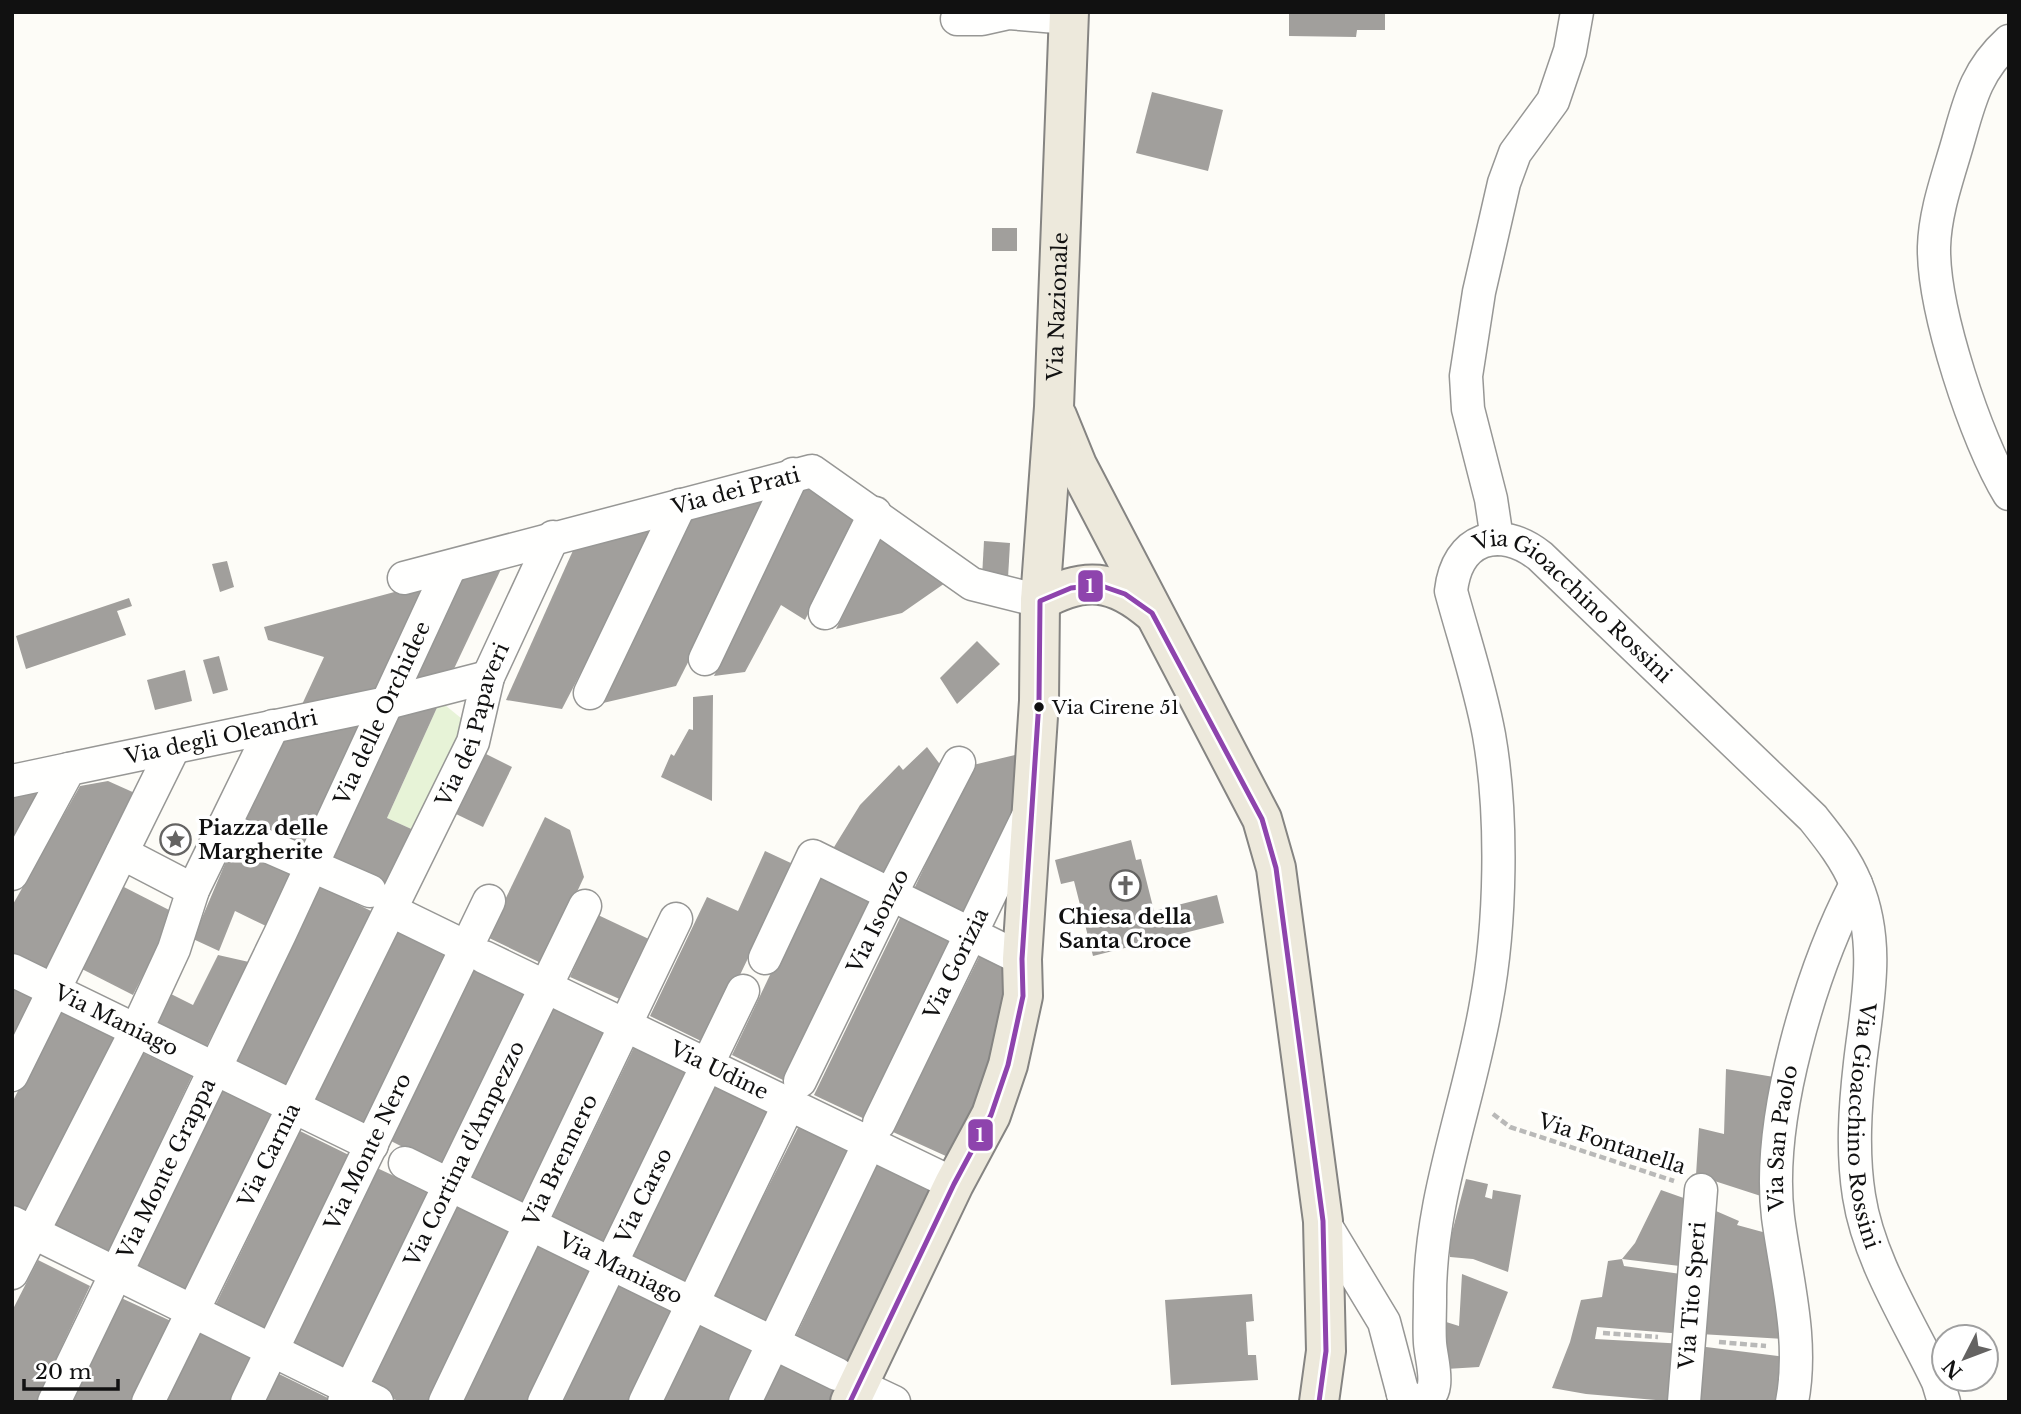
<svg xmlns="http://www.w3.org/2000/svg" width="2021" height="1414" font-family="'Libre Baskerville',serif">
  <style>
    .green { fill: #e7f3d7 }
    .building { fill: #a19f9c }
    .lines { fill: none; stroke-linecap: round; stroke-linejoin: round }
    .minor-casing { stroke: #979795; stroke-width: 35 }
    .major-casing { stroke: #858482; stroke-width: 42 }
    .path { stroke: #b9b9b8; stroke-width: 4.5; stroke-dasharray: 7 3.5; stroke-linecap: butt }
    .minor { stroke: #fffffe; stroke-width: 32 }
    .major { stroke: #ede9dc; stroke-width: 38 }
    .bus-1-casing { stroke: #fff; stroke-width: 10 }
    .bus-1 { stroke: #8e44ad; stroke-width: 5 }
    .bus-dot { fill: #111; stroke: #fff; stroke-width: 2.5 }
    .labels { text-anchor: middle; stroke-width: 7; stroke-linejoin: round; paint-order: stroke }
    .bus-label { font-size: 19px; fill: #111; stroke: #fff; text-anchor: start }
    .street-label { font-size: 21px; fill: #111; stroke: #fff }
    .poi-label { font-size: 21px; font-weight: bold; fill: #111; stroke: #fff; text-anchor: start }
    .line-badge { stroke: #fff; stroke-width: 2.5 }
    .badge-label { font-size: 19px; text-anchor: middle; font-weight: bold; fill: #fff }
  </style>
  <rect width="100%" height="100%" fill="#fdfcf7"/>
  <!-- green -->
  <polygon class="green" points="440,701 467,723 418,832 387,818"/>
  <!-- building -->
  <g class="building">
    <polygon points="1289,12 1385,12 1385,30 1357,30 1356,37 1289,36"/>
    <polygon points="1152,92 1223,110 1208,171 1136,153"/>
    <rect x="992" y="228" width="25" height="23"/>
    <polygon points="804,487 857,517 805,620 781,605 745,672 714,676"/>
    <polygon points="772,497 676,686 603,703 689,518"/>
    <polygon points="656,528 562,709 506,700 575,546"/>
    <polygon points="882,536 948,581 902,613 836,629"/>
    <polygon points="984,541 1010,543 1008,578 982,577"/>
    <polygon points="227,561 234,587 220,592 212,564"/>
    <polygon points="502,567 452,673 413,679 460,579"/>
    <polygon points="428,583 379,693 299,711 324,657 268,640 264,627"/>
    <polygon points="129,598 132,606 117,611 126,635 26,669 16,636"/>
    <polygon points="977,641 1000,664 957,704 940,678"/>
    <polygon points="219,656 228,690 213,694 203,660"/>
    <polygon points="185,670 192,701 155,710 147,680"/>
    <polygon points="713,695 712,801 661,777 671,754 674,756 689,729 693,730 693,697"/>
    <polygon points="440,701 387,818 418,832 389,888 329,861 398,712"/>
    <polygon points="364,723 304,852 241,825 281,737"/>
    <polygon points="927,747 945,771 887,879 831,852 860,805 899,765 903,770"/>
    <polygon points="486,754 512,767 483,827 456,814"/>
    <polygon points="1015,755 1015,813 969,918 913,891 973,765"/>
    <polygon points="54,780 12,850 12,789"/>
    <polygon points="108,781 137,794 51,972 12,954 12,906 80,786"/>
    <polygon points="545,817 570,830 584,877 543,964 487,937"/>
    <polygon points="1131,840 1136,860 1141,859 1154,911 1217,895 1224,923 1093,956 1074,881 1061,884 1055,860"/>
    <polygon points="233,845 292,870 266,926 235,911 219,951 193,939"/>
    <polygon points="765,851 793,864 707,1044 650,1016 707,897 738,911"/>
    <polygon points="817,876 875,904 787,1082 732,1055"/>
    <polygon points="120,885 175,913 133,995 78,967"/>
    <polygon points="321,886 375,913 287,1090 233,1063"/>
    <polygon points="902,914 958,941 869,1121 814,1095"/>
    <polygon points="598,915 653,941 624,1001 570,977"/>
    <polygon points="399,923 455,949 367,1128 311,1103"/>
    <polygon points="982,951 1010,963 990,1072 948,1157 893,1132"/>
    <polygon points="218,955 249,962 203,1053 154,1025 169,993 193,1005"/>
    <polygon points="476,964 532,989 444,1168 389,1140"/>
    <polygon points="12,987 34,998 12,1041"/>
    <polygon points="556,1002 609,1027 524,1207 470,1181"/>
    <polygon points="59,1008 117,1036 27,1222 12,1215 12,1103"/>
    <polygon points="637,1041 694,1068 606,1247 551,1220"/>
    <polygon points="137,1050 192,1076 106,1258 50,1232"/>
    <polygon points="1726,1069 1774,1077 1767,1198 1696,1175 1699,1128 1724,1134"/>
    <polygon points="718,1080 776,1108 688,1286 631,1259"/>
    <polygon points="217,1087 276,1115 186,1299 129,1271"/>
    <polygon points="802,1120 857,1147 769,1325 712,1298"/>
    <polygon points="300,1131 355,1158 266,1335 213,1310"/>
    <polygon points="880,1159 934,1184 849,1364 795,1338"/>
    <polygon points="377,1168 433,1194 346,1375 290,1348"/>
    <polygon points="1466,1179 1488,1184 1485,1197 1492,1199 1493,1190 1521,1195 1508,1272 1473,1259 1450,1257 1450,1240"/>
    <polygon points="1661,1190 1695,1202 1688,1267 1622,1259 1624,1266 1688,1275 1683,1334 1597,1327 1595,1339 1686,1344 1679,1402 1586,1394 1552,1388 1570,1342 1581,1300 1602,1297 1608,1261 1622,1259 1635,1243"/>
    <polygon points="454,1205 513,1234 431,1402 400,1402 369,1387"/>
    <polygon points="1709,1208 1739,1221 1737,1225 1770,1234 1785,1339 1700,1334"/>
    <polygon points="537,1246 593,1273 531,1402 462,1402"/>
    <polygon points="38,1260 90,1286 36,1402 12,1402 12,1311"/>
    <polygon points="1462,1274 1508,1292 1479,1367 1446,1369 1443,1321 1459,1326"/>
    <polygon points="619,1283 678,1311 632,1402 563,1402"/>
    <polygon points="1252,1294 1254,1321 1246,1322 1248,1355 1256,1355 1258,1380 1171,1385 1165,1300"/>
    <polygon points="117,1296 173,1322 134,1402 67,1402"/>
    <polygon points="700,1324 756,1350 731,1402 662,1402"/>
    <polygon points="197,1332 257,1360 236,1402 164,1402"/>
    <polygon points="1698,1346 1786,1357 1783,1402 1692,1402"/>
    <polygon points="780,1362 837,1390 831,1402 761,1402"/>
    <polygon points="277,1373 330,1399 329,1402 264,1402"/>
  </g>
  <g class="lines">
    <defs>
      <g id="minor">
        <polyline points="957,19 982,19 1009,13 1069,18"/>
        <path d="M2009,41C1977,70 1970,99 1959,138C1949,174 1935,210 1934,247C1933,310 1976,440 2009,494"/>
        <polyline points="1497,539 1491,499 1468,409 1466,376 1479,292 1504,183 1515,153 1553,101 1570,51 1577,12"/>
        <path id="s1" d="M404,578L812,471L972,584L1040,601"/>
        <polyline points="825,613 875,513"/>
        <polyline points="705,659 793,474"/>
        <polyline points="590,693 680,505"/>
        <polyline points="12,781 69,769"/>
        <polyline points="223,827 370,891"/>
        <polyline points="122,853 193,890"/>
        <path id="s2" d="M12,874L69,769L387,703L488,677"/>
        <polyline points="390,910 466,947"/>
        <path id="s3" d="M484,957L954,1184"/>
        <polyline points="765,958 813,856 1022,959"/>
        <path id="s4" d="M12,970L372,1145"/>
        <polyline points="12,1075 173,749"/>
        <path id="s5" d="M800,1081L891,894L959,763"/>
        <path id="s6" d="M879,1123L1028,816"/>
        <path id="s7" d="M405,1163L837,1374"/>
        <polyline points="1323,1221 1384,1322 1403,1394"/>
        <polyline points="12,1222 377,1402"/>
        <polyline points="12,1273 136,1031 174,949 193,890 273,726"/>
        <polyline points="858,1385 894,1402"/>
        <path id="s8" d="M1403,1394C1414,1403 1432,1403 1434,1385C1436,1372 1431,1356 1430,1343C1429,1329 1430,1314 1430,1300C1429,1199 1469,1103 1486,1004C1501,924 1503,815 1489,735C1480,686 1464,639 1451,591C1457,538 1499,524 1540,556L1813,818C1829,838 1846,859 1856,884C1881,944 1867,1002 1860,1063C1855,1107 1852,1152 1859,1196C1869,1261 1910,1323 1938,1382L1944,1402"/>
        <path id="s9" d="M54,1402L280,934L450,567"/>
        <path id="s10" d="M148,1402L473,742L488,677L553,537"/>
        <path id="s11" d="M247,1402L489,901"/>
        <path id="s12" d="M344,1402L585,906"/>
        <path id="s13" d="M445,1402L676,919"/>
        <path id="s14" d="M544,1402L743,991"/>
        <polyline points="645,1402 789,1104"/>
        <polyline points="745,1402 862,1158"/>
        <path id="s15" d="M1684,1402L1701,1190"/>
        <path id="s16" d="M1792,1402C1804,1340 1786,1278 1778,1217C1766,1119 1811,971 1856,884"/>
      </g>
      <g id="major">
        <polyline points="1057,416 1077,465 1262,819 1276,868 1323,1221 1326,1351 1319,1402"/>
        <path d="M1040,601C1084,576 1114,579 1152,612"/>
        <path id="s17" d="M850,1402L954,1184L991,1115L1008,1065L1023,996L1022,959L1039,701L1040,601L1054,407L1069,12"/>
      </g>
    </defs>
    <!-- minor casing -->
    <use href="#minor" class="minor-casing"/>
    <!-- major casing -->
    <use href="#major" class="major-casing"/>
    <!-- path -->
    <g class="path">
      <polyline points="1493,1114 1510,1127 1674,1181"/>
      <polyline points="1603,1333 1658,1337"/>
      <polyline points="1719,1342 1766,1346"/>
    </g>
    <!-- minor -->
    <use href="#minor" class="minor"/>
    <!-- major -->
    <use href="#major" class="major"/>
    <defs>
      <polyline id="bus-1" points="850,1402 954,1184 991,1115 1008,1065 1023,996 1022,959 1039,701 1040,601 1071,588 1099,585 1125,594 1152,613 1262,819 1276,868 1323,1221 1326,1351 1319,1402"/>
    </defs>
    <!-- bus-1 casing -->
    <use href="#bus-1" class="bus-1-casing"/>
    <!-- bus-1 -->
    <use href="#bus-1" class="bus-1"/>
  </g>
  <!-- icons -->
  <defs>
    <symbol id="sight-ring" viewBox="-11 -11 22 22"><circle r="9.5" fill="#fff" stroke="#646362" stroke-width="1.5"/><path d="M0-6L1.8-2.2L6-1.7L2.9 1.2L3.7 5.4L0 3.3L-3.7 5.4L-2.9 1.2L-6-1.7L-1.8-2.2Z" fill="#646362"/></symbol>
    <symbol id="church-ring" viewBox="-11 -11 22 22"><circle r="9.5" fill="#fff" stroke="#646362" stroke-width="1.5"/><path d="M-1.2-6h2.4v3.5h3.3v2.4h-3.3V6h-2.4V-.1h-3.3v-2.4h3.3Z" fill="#646362"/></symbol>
  </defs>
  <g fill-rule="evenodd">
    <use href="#sight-ring" x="158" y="822" width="35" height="35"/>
    <use href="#church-ring" x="1108" y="868" width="35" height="35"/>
  </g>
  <!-- markers -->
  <circle class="bus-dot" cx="1039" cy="707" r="6"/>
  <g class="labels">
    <!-- bus labels -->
    <g class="bus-label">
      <text x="1052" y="714">Via Cirene 51</text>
    </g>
    <!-- street labels -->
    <g class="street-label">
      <text dy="7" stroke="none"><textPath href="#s17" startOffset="1134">Via Nazionale</textPath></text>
      <text dy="7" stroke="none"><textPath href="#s1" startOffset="343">Via dei Prati</textPath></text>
      <text dy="7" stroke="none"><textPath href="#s8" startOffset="1024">Via Gioacchino Rossini</textPath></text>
      <text dy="7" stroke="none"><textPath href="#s9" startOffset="763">Via delle Orchidee</textPath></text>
      <text dy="7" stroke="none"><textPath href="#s10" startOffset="752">Via dei Papaveri</textPath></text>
      <text dy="7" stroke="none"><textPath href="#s2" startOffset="275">Via degli Oleandri</textPath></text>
      <text dy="7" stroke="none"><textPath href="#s5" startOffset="178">Via Isonzo</textPath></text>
      <text dy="7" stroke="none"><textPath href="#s6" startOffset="177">Via Gorizia</textPath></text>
      <text dy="7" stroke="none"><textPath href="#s4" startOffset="116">Via Maniago</textPath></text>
      <text dy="7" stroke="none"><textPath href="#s3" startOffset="261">Via Udine</textPath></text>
      <text dy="7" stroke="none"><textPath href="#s8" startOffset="1673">Via Gioacchino Rossini</textPath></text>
      <text dy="7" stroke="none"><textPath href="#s16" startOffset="266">Via San Paolo</textPath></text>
      <text transform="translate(1612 1144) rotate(18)" y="7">Via Fontanella</text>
      <text dy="7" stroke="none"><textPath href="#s11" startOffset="278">Via Monte Nero</textPath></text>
      <text dy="7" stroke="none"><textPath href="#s12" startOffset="276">Via Cortina d'Ampezzo</textPath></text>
      <text dy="7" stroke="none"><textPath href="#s10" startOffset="275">Via Carnia</textPath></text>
      <text dy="7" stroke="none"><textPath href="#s13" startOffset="268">Via Brennero</textPath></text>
      <text dy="7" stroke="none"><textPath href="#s9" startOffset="259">Via Monte Grappa</textPath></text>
      <text dy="7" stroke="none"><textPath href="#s14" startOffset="229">Via Carso</textPath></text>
      <text dy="7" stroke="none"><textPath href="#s7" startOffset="240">Via Maniago</textPath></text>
      <text dy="7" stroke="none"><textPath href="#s15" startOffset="107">Via Tito Speri</textPath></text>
    </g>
    <!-- poi labels -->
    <g class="poi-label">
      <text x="198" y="835">Piazza delle<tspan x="198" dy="24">Margherite</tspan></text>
      <text x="1125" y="924" text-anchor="middle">Chiesa della<tspan x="1125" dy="24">Santa Croce</tspan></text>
    </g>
  </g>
  <g class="line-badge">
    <rect x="1077" y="569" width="27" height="34" rx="7" fill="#8e44ad"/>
    <rect x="967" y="1118" width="27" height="34" rx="7" fill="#8e44ad"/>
  </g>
  <g class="badge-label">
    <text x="1090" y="593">1</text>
    <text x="980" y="1142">1</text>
  </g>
  <!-- border -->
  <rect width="2021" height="1414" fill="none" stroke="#111111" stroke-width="28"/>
  <!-- north arrow -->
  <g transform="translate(1965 1358) rotate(228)"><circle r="33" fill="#ffffff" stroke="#a0a0a0" stroke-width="2"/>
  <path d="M0-5L12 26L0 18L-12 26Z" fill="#646362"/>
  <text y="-10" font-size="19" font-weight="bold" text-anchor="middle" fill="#111111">N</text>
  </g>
  <!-- scale -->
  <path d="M24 1379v10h94v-10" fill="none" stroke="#111111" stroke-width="3.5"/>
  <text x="35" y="1379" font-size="21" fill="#111111" stroke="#ffffff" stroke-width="5" paint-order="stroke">20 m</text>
</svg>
